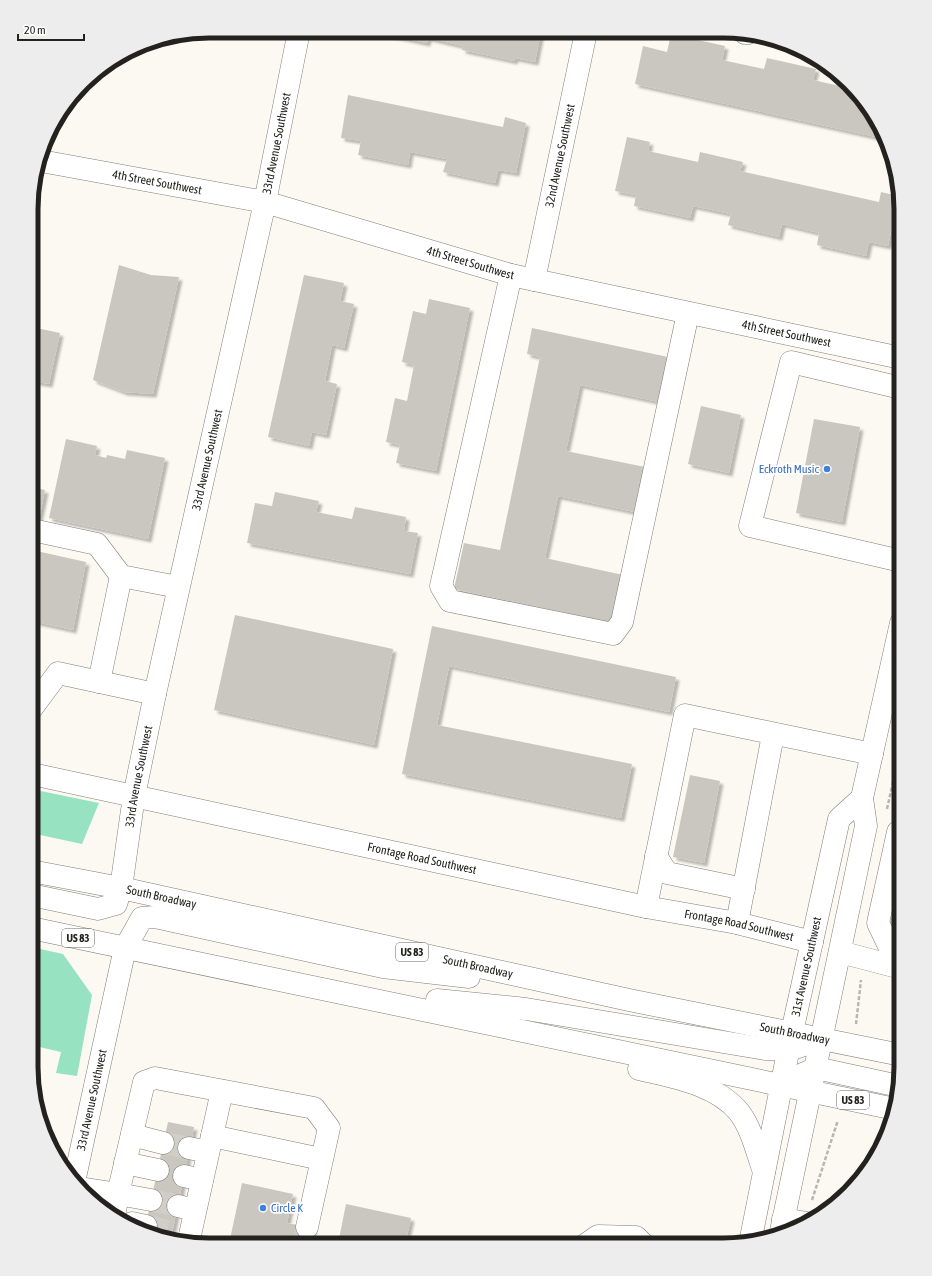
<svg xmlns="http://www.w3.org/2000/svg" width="932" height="1276" font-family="'Asap Condensed',sans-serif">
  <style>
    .green { fill: #97e2c1 }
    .building { fill: #cac6c0; filter: url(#shadow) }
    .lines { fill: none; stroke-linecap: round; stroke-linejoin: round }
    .minor-tunnel { stroke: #d1cec8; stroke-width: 22; stroke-dasharray: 22 11; stroke-linecap: butt }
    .minor-casing { stroke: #817e78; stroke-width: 23 }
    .highway-casing { stroke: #817e78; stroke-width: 23 }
    .path { stroke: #b8b6b0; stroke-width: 2.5; stroke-dasharray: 4 2; stroke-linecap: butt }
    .minor { stroke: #fff; stroke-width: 22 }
    .highway { stroke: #fff; stroke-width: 22 }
    .shop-dot { fill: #3f7fe0; stroke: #fff; stroke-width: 1.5 }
    .labels { text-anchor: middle; stroke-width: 3.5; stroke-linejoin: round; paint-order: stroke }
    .shield { fill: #fff; stroke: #656462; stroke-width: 1 }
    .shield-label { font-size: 11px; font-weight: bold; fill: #23221f }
    .street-label { font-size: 12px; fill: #23221f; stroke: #fff }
    .shop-label { font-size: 12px; fill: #366cbe; stroke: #fff; text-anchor: end }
    .rim { fill: none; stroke: #23221f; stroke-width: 5 }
  </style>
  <defs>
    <filter id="shadow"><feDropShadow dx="3.5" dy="3.5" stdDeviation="1" flood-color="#0004"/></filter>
  </defs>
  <rect width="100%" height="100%" fill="#fcf9f2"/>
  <!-- green -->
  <g class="green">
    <polygon points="31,789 99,803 82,844 31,833"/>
    <polygon points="31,947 63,954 92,995 77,1076 56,1073 61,1052 31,1045"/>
  </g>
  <!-- building -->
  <g class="building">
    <polygon points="384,32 541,32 535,62 515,58 514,61 462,50 463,46 428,38 427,43 384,34"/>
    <polygon points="671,34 725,46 722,60 764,69 767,58 816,69 813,80 853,89 857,92 883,130 885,139 635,84 643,46 667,52"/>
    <polygon points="348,95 503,127 505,117 526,123 516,173 498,170 495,183 443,172 447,159 410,152 408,165 358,155 361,141 341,138"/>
    <polygon points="627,137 650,142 648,151 698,162 700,152 743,162 740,171 879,202 881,192 898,196 888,246 869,242 866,256 817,245 819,233 782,224 779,237 728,225 731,214 693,206 690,218 634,206 636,195 615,191"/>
    <polygon points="119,265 151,275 179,277 153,394 124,392 93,380"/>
    <polygon points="304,275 344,283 340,301 354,304 344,348 332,345 325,381 337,384 326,435 312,432 309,446 268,437"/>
    <polygon points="429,299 470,308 436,471 396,463 400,445 386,442 395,398 407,401 414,365 402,362 413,311 426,314"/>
    <polygon points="32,327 60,333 49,384 32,381"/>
    <polygon points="532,328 668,357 659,402 580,385 566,451 645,467 635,512 558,496 545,558 623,575 613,623 454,589 464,543 500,550 540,357 527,354"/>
    <polygon points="701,406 741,415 729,473 688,464"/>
    <polygon points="814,419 860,427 842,522 796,513"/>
    <polygon points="66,439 97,446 95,455 106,458 107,455 125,459 127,450 165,458 148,539 49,518"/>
    <polygon points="32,487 45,490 39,519 32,517"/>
    <polygon points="275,492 319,501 316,512 352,519 355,507 406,517 404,531 418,533 410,574 247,543 255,503 272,506"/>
    <polygon points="32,550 86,562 73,630 32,621"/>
    <polygon points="235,615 393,649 374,745 214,710"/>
    <polygon points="432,626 676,677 669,712 449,666 437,725 632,764 621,818 402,774"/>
    <polygon points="690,775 720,781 704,863 673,857"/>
    <polygon points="898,885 901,886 901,935 888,933"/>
    <polygon points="168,1122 194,1127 171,1238 145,1228"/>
    <polygon points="242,1183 293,1194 287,1223 313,1228 310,1244 229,1244"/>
    <polygon points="346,1204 411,1218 405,1244 338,1244"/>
  </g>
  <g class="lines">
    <!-- minor-tunnel -->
    <g class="minor-tunnel">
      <polyline points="163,1143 189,1148"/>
      <polyline points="151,1200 178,1206"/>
      <polyline points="146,1226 172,1232"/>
      <polyline points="303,1244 307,1227"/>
    </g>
    <defs>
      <g id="minor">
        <polyline points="745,33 748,33"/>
        <path id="s1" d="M41,161L265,202L511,275L901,358"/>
        <polyline points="511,275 441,586 450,601 613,634 622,622 688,313"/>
        <path id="s2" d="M534,280L586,32"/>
        <polyline points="32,530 97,544 121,576 178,587"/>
        <polyline points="901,561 750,526 791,362 901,388"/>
        <polyline points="99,682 121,576"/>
        <polyline points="32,708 58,673 155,694"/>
        <path id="s3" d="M32,774L646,907L737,923L812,942"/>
        <polyline points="898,832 878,923 888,944 901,946"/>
        <polyline points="656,856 667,873 744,889"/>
        <path id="s4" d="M121,888L134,796L155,694L265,202L299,31"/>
        <polyline points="646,907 685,715 872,754"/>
        <polyline points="737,923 773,735"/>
        <polyline points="840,952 901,968"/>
        <polyline points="132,1135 163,1143"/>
        <polyline points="212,1136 321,1159"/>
        <polyline points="189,1148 208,1152"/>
        <polyline points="125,1163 158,1170"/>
        <polyline points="184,1176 202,1180"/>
        <path id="s5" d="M74,1182L125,948"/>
        <polyline points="80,1188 118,1194 144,1082 155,1078 314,1108 329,1128 307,1227"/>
        <polyline points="178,1206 195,1210"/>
        <polyline points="114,1216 118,1194 151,1200"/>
        <polyline points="783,1219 807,1223"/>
        <polyline points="132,1223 146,1226"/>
        <polyline points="781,1231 866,826 862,798 901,623"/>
        <path id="s6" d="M751,1238L792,1032L839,819L862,798"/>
        <polyline points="188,1244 222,1091"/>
        <polyline points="585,1245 598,1236 636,1237 644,1245"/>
      </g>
      <g id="highway">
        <path id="s7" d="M31,871L121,888L629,1000L901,1055"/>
        <polyline points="31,895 98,909 116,904 121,888"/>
        <polyline points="31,928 895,1109"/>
        <polyline points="125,948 142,918 155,917 383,967 469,977"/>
        <polyline points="437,1000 526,1009 765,1049 789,1050 821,1039"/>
        <path d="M639,1069C672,1077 716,1084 739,1112C752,1129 757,1153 764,1172"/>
        <polyline points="781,1084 816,1068 899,1086"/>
      </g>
    </defs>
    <!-- minor casing -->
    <use href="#minor" class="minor-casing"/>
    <!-- highway casing -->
    <use href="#highway" class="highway-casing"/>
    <!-- path -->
    <g class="path">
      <polyline points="887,809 901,746"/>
      <polyline points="856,1024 861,980"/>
      <polyline points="812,1200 838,1120"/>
    </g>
    <!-- minor -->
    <use href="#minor" class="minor"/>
    <!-- highway -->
    <use href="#highway" class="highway"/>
  </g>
  <!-- markers -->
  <g class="shop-dot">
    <circle cx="827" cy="469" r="4"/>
    <circle cx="263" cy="1208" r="4"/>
  </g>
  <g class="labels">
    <!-- shield labels -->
    <g class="shield">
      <rect x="62" y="929" width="32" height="18" rx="3"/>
      <rect x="396" y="943" width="32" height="18" rx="3"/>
      <rect x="837" y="1091" width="32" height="18" rx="3"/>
    </g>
    <g class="shield-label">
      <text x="78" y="942">US 83</text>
      <text x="412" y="956">US 83</text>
      <text x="853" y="1104">US 83</text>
    </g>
    <!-- street labels -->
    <g class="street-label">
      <text dy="4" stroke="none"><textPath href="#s4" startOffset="761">33rd Avenue Southwest</textPath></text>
      <text dy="4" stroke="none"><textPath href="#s2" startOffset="127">32nd Avenue Southwest</textPath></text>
      <text dy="4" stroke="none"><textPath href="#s1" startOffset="118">4th Street Southwest</textPath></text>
      <text dy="4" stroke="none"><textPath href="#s1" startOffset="442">4th Street Southwest</textPath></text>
      <text dy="4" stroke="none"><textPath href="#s1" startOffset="766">4th Street Southwest</textPath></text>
      <text dy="4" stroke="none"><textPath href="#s4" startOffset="437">33rd Avenue Southwest</textPath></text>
      <text dy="4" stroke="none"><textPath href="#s4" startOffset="113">33rd Avenue Southwest</textPath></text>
      <text dy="4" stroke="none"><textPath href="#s3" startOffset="399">Frontage Road Southwest</textPath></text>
      <text dy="4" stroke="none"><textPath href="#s7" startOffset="133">South Broadway</textPath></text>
      <text dy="4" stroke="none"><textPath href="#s3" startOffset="723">Frontage Road Southwest</textPath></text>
      <text dy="4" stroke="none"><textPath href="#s6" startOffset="277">31st Avenue Southwest</textPath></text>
      <text dy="4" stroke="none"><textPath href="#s7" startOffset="457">South Broadway</textPath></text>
      <text dy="4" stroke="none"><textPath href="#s7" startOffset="781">South Broadway</textPath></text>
      <text dy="4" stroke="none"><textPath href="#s5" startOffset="84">33rd Avenue Southwest</textPath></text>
    </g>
    <!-- shop labels -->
    <g class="shop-label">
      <text x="819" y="473">Eckroth Music</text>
      <text x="271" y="1212" text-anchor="start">Circle K</text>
    </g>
  </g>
  <!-- crop -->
  <path d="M0 0H932V1276H0ZM209 38H723A171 171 0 0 1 894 209V1067A171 171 0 0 1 723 1238H209A171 171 0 0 1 38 1067V209A171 171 0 0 1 209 38Z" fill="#ededed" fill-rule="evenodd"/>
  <path class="rim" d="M209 38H723A171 171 0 0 1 894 209V1067A171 171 0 0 1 723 1238H209A171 171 0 0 1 38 1067V209A171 171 0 0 1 209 38Z"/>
  <!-- scale -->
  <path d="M18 34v6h66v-6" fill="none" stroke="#23221f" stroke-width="2"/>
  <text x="24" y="34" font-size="12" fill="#23221f" stroke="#ffffff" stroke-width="3" paint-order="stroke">20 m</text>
</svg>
